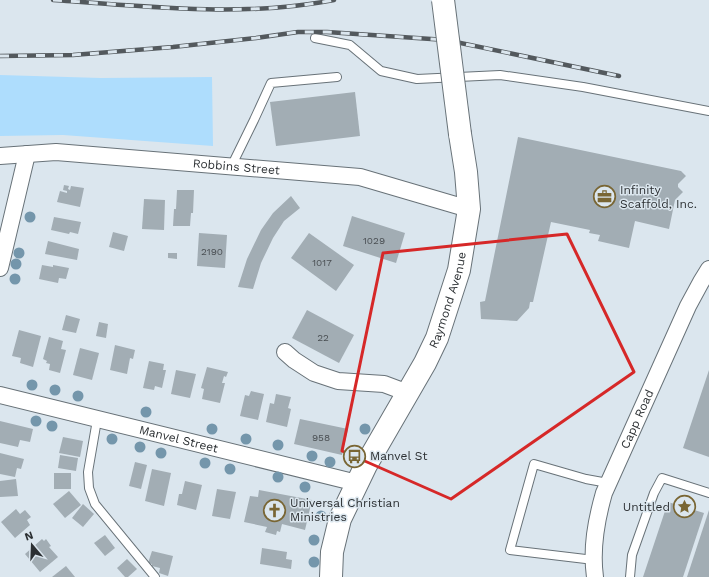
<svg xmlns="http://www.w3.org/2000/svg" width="709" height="577" font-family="'Work Sans',sans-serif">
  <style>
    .green { fill: #aeddfd }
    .building { fill: #a2adb4 }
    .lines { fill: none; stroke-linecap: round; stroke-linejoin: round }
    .lane-casing { stroke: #687278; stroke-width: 10 }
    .street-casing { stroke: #687278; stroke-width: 18 }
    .secondary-casing { stroke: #687278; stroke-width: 24 }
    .lane { stroke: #fff; stroke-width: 8 }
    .street { stroke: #fff; stroke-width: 16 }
    .secondary { stroke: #fff; stroke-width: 22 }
    .rail-casing { stroke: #53595d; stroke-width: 4.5 }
    .rail { stroke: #dbe6ee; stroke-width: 3; stroke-dasharray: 9; stroke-linecap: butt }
    .secondary-bridge-casing { stroke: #687278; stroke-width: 24; stroke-linecap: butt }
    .secondary-bridge { stroke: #fff; stroke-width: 22 }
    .tree { fill: #7496ab }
    .marked { fill: none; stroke: #d62828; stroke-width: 3; stroke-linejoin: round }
    .labels { text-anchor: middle; stroke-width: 3; stroke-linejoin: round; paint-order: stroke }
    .number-label { font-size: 10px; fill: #4a4f53 }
    .street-label { font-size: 12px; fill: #2c3033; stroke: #dbe6ee }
    .poi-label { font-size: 12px; fill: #2c3033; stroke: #dbe6ee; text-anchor: start }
  </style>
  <rect width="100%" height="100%" fill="#dbe6ee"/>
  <!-- green -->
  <polygon class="green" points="0,75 101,78 212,77 213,146 63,135 0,136"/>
  <!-- building -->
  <g class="building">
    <polygon points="355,92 360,136 276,146 270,102"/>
    <polygon points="518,137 681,171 686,176 678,184 678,187 683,192 675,200 669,229 635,221 629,248 598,241 600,235 589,233 590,230 551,222 533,302 530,302 529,308 517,321 481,319 480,302 485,301"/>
    <polygon points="64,185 69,186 68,189 70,190 71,186 84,188 80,207 57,202 60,191 67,193 67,191 63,190"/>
    <polygon points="177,190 194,190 193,213 191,213 190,226 173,226 174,209 176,209"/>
    <polygon points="291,196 300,208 284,221 273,238 261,263 253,289 238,287 247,259 261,230 273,213"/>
    <polygon points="144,199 165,200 164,230 142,229"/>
    <polygon points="352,216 405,233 396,263 343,246"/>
    <polygon points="54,217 81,222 78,234 70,232 69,234 51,230"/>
    <polygon points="113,232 128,236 124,251 109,247"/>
    <polygon points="199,233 227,235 225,268 197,266"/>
    <polygon points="309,233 354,265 336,291 291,258"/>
    <polygon points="48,241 79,249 77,260 45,254"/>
    <polygon points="168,253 177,253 177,259 168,258"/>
    <polygon points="42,265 53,267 53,265 69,268 66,279 59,278 58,283 39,279"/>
    <polygon points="307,310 354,335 339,363 292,338"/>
    <polygon points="66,315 80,319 76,333 62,330"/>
    <polygon points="99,322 108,324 106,338 96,336"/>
    <polygon points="19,330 41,336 33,367 20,363 21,358 12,356"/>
    <polygon points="49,337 63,341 61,349 66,350 60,373 49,370 50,364 46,363 47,361 43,359"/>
    <polygon points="115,345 135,350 133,359 130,358 127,374 110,370"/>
    <polygon points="80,348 99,353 92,380 73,375"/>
    <polygon points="149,361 164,364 163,370 166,370 162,388 155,386 154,390 143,388"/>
    <polygon points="207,367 228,372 226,377 224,376 222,383 225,383 220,403 202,399 204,389 201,388"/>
    <polygon points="176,370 196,374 190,398 171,394"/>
    <polygon points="709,370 709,457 683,448"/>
    <polygon points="251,391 264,394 258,420 240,416 245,395 249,396"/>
    <polygon points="276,394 291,397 288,408 291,409 287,427 266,422 270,403 274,404"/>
    <polygon points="300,419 348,429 342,455 294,444"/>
    <polygon points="0,421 33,429 30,442 20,440 18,447 0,443"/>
    <polygon points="63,437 83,441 80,457 59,453"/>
    <polygon points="0,453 24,459 21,469 17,468 15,477 0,474"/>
    <polygon points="60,455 78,458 76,471 58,468"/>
    <polygon points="135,462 147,465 141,489 129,486"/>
    <polygon points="152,469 171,473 164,506 145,501"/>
    <rect x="54" y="473" width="17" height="16"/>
    <polygon points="16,479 18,496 0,497 0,481"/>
    <polygon points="185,481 202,485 196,510 177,505 179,494 182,494"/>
    <polygon points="217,489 236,492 230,519 212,516"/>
    <polygon points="259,490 312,500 305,530 282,524 280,532 277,531 276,535 265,532 267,527 244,522 250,496 258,497"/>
    <polygon points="69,491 81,505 65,518 53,504"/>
    <polygon points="668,502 704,513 683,577 643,577"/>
    <polygon points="83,504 94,514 83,527 72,518"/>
    <polygon points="16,509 20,514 25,510 31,517 27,520 30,525 15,538 1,522"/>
    <polygon points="709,510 709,577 687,577"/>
    <polygon points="105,535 115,548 105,556 94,543"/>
    <polygon points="42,539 44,541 46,539 51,546 49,547 58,557 40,572 25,554"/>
    <polygon points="262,548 287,552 286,559 292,560 291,569 260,564"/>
    <polygon points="152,551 173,556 168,576 159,573 160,568 152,566 152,564 148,563"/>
    <polygon points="127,559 137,569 128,577 125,577 117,568"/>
    <polygon points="66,566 75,577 52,577"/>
  </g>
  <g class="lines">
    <defs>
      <g id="lane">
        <polyline points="315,38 350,45 381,71 417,79 500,75 583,87 709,111"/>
        <polyline points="231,167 254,120 271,83 337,77"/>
        <polyline points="97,420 88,472 89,488 95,504 155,577"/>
        <polyline points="594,560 510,550 534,464 586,479 608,483"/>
        <polyline points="630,577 632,555 654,493 662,478 709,493"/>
      </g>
      <g id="street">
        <path id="s1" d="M0,156L56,152L360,177L469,209"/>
        <polyline points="0,268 27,154"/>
        <polyline points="285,352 294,360 314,373 338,381 384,384 408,393"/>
        <path id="s2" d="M0,395L357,483"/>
        <path id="s3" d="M595,577C591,548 596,521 604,493L688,306L701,282L709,269"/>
      </g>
      <g id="secondary">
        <path id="s4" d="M331,577L332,552L340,519L366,465L425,363L437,338L459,270L469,209L466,172L460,134"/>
      </g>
    </defs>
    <!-- lane casing -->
    <use href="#lane" class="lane-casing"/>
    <!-- street casing -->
    <use href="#street" class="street-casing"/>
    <!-- secondary casing -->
    <use href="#secondary" class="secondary-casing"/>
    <!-- lane -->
    <use href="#lane" class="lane"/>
    <!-- street -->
    <use href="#street" class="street"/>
    <!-- secondary -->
    <use href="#secondary" class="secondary"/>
    <defs>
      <g id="rail">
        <path d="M53,0C146,6 241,18 334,0"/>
        <polyline points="0,56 73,55 173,47 256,38 298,32 327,32 446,40 619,76"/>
      </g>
    </defs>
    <!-- rail casing -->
    <use href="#rail" class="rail-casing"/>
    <!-- rail -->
    <use href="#rail" class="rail"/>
    <defs>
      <polyline id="secondary-bridge" points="443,0 460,134"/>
    </defs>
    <!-- secondary-bridge casing -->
    <use href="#secondary-bridge" class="secondary-bridge-casing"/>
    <!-- secondary-bridge -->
    <use href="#secondary-bridge" class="secondary-bridge"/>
  </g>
  <!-- trees -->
  <g class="tree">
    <circle cx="30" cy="217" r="5.5"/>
    <circle cx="19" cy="253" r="5.5"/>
    <circle cx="16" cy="264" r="5.5"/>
    <circle cx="15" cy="279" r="5.5"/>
    <circle cx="32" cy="385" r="5.5"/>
    <circle cx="55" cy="390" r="5.5"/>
    <circle cx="78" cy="396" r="5.5"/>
    <circle cx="146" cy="412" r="5.5"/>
    <circle cx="36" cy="421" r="5.5"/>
    <circle cx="52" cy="426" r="5.5"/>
    <circle cx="212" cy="429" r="5.5"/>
    <circle cx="365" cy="429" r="5.5"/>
    <circle cx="112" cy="439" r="5.5"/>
    <circle cx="246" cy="439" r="5.5"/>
    <circle cx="278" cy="445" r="5.5"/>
    <circle cx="140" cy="447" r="5.5"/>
    <circle cx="161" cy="453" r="5.5"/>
    <circle cx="312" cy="456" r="5.5"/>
    <circle cx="330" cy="462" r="5.5"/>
    <circle cx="205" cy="463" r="5.5"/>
    <circle cx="230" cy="469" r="5.5"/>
    <circle cx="278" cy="477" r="5.5"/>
    <circle cx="305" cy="487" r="5.5"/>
    <circle cx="321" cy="516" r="5.5"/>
    <circle cx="314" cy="540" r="5.5"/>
    <circle cx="314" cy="562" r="5.5"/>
  </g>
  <!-- marked area -->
  <path class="marked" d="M567,234L634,372L451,499L342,451L383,253Z"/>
  <!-- icons -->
  <defs>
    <symbol id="office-ring" viewBox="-11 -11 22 22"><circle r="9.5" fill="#dbe6ee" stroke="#796634" stroke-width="1.5"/><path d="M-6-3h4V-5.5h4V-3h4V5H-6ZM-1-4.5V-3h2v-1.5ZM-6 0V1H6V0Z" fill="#796634"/></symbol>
    <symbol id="bus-ring" viewBox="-11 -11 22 22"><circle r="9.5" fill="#dbe6ee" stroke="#796634" stroke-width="1.5"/><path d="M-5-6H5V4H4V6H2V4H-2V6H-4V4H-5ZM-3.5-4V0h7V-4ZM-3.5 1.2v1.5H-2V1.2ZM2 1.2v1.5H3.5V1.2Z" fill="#796634"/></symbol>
    <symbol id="sight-ring" viewBox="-11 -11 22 22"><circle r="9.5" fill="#dbe6ee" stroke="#796634" stroke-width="1.5"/><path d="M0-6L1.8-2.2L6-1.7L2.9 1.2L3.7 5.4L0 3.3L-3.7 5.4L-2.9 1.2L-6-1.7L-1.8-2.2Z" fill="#796634"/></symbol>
    <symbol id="church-ring" viewBox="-11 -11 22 22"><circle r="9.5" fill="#dbe6ee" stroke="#796634" stroke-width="1.5"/><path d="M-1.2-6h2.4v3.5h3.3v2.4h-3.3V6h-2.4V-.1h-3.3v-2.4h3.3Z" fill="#796634"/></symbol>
  </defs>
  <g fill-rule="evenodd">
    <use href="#office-ring" x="592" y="184" width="25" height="25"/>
    <use href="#bus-ring" x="342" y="444" width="25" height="25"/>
    <use href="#sight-ring" x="672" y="494" width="25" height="25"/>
    <use href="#church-ring" x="262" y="498" width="25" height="25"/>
  </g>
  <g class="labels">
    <!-- number labels -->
    <g class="number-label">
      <text x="374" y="244">1029</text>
      <text x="212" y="255">2190</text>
      <text x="322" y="266">1017</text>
      <text x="323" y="341">22</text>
      <text x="321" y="441">958</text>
    </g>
    <!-- street labels -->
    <g class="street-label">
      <text dy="4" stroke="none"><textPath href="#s1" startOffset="237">Robbins Street</textPath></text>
      <text dy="4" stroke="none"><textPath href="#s4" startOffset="304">Raymond Avenue</textPath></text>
      <text dy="4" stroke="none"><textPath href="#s3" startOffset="166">Capp Road</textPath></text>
      <text dy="4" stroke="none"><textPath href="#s2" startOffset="184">Manvel Street</textPath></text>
    </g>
    <!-- poi labels -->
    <g class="poi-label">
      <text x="620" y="194">Infinity<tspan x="620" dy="14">Scaffold, Inc.</tspan></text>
      <text x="370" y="460">Manvel St</text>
      <text x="290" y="507">Universal Christian<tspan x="290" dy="14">Ministries</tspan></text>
      <text x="670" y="511" text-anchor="end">Untitled</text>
    </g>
  </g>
  <!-- north arrow -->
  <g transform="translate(32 545) rotate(341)" stroke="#dbe6ee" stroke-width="3" paint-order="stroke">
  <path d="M0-3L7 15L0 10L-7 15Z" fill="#2c3033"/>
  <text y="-6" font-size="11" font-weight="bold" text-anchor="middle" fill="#2c3033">N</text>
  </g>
</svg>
